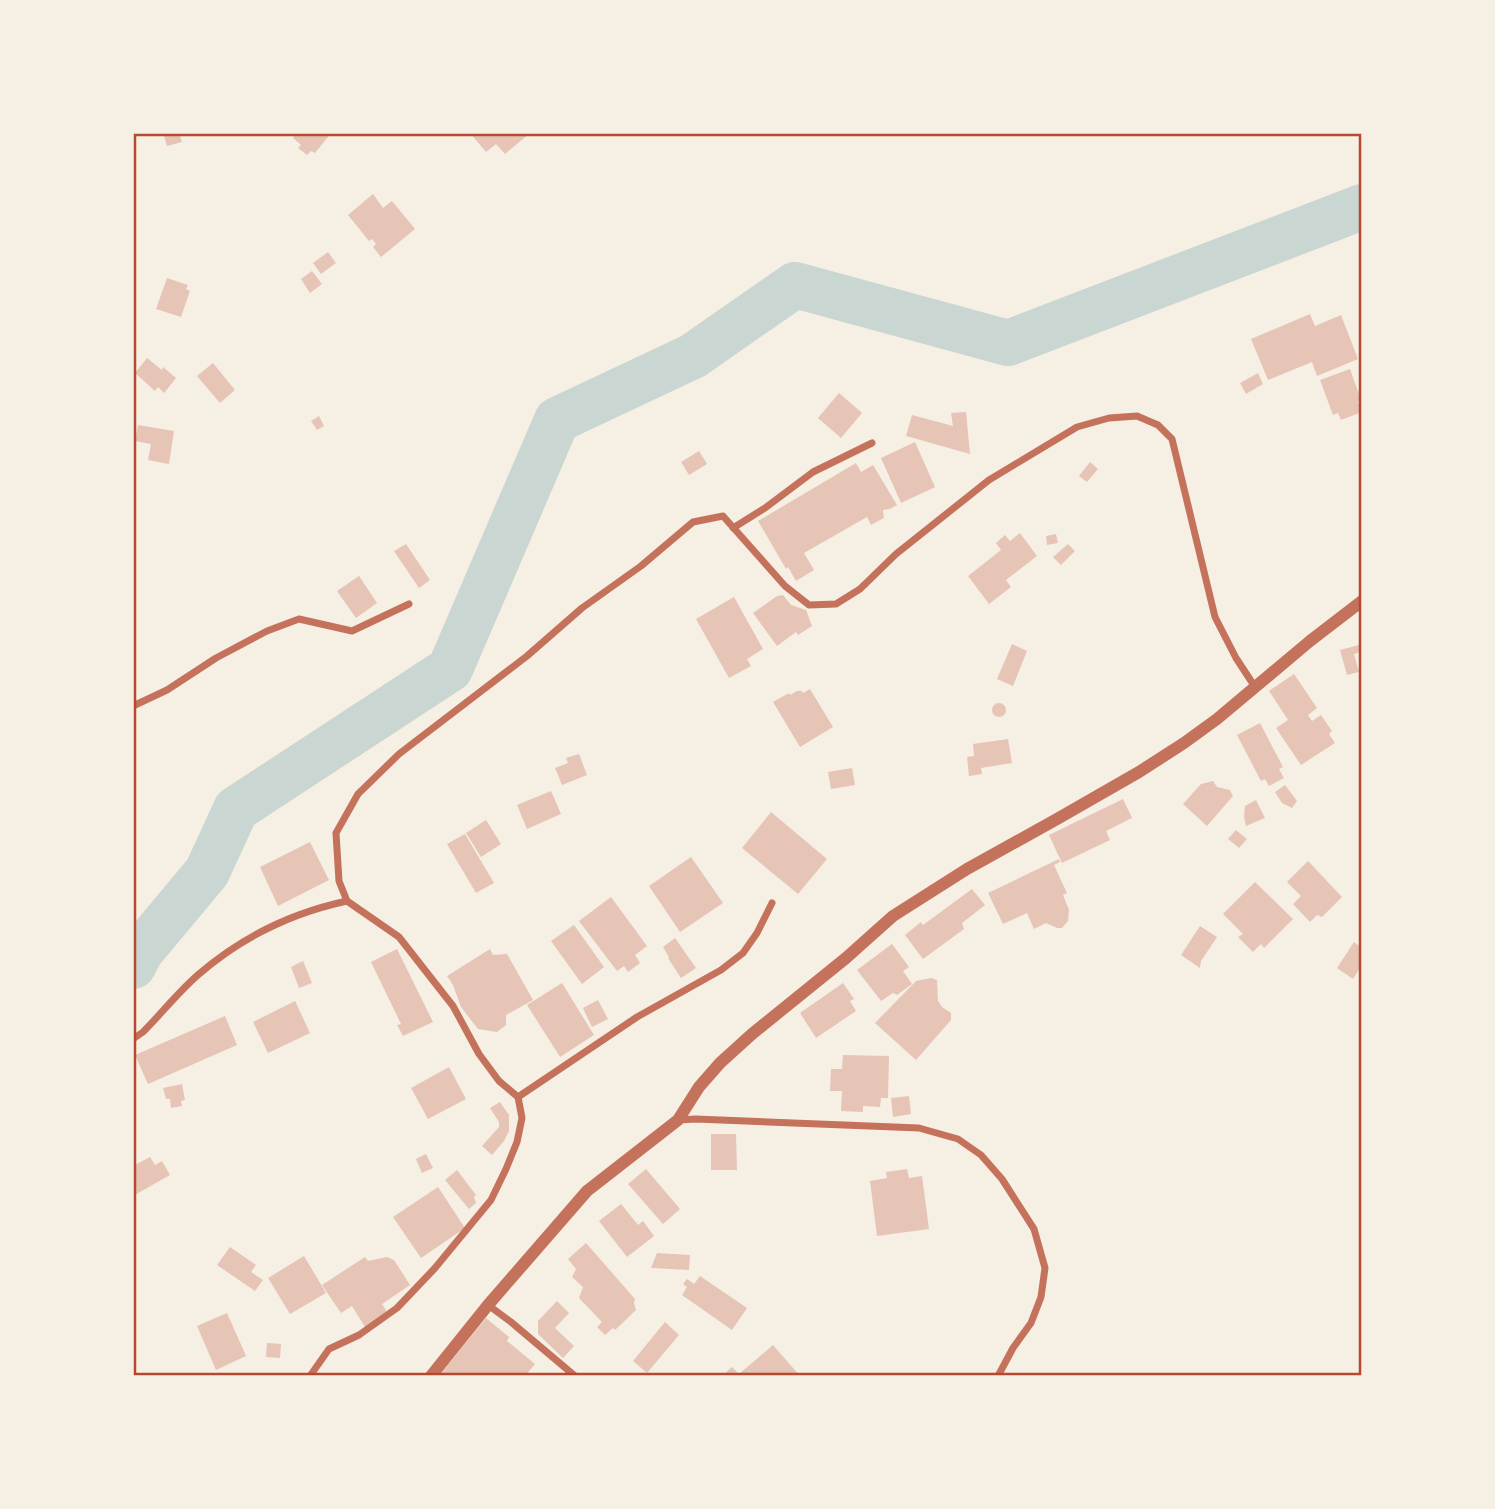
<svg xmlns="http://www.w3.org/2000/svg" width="1495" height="1509" font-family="Commissioner,sans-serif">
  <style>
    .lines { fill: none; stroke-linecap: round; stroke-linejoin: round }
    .river { stroke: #c9d6d2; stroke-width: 46 }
    .building { fill: #e6c5b7 }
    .minor { stroke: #c5725c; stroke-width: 7 }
    .tertiary { stroke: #c5725c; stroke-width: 12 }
    .neatline { fill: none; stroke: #b5482f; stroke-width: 2.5 }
  </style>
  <rect width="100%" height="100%" fill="#f6efe4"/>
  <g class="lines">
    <!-- river -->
    <polyline class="river" points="133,966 141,951 207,872 236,809 450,669 557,420 693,356 795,285 1008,343 1362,207"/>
  </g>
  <!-- building -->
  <g class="building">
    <polygon points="163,133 179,133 182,142 167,146"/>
    <polygon points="296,133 331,133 315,153 311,151 307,155 298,148 301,145 293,138"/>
    <polygon points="470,133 530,133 505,154 496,144 486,152"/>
    <polygon points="373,194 383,208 392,201 415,229 381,257 373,247 376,244 372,239 369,241 348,215"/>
    <polygon points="328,252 336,263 321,274 313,263"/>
    <polygon points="312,271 322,284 310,293 301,279"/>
    <polygon points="167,278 188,285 186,289 190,291 181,317 156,309"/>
    <polygon points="1310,314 1315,326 1341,315 1358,359 1317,376 1312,362 1268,380 1251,339"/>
    <polygon points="147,358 162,370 163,367 176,378 164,393 158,387 155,391 135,373"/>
    <polygon points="213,363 235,390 220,403 197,376"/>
    <polygon points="1350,369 1361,400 1358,402 1362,412 1341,420 1338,413 1333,415 1320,380"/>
    <polygon points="1258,373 1263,384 1246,394 1240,383"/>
    <polygon points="839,393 862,413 841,438 818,418"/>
    <polygon points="966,412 970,454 906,436 912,415 953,426 951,413"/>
    <polygon points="319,416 324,426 317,430 311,421"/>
    <polygon points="138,425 174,431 169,464 148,460 151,444 135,441"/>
    <polygon points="915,442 935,487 901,503 881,458"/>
    <polygon points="699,451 707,464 689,475 681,462"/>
    <polygon points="1090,462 1098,469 1087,482 1079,476"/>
    <polygon points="856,463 861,472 873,465 897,505 890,509 883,510 884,518 871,525 867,517 804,553 814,570 796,581 788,567 786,569 758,521"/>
    <polygon points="1020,533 1037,556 1006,580 1011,587 989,604 968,576 1001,550 996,543 1005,535 1010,541"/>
    <polygon points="1056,534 1058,543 1047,545 1046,536"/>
    <polygon points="406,544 430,580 419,588 394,551"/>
    <polygon points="1068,544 1075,551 1061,565 1053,557"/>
    <polygon points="359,576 377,603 356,618 337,591"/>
    <polygon points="783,595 791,605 806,610 812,626 798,635 796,632 777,646 753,613 777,596"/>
    <polygon points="734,597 763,649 747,659 751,666 729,678 696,619"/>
    <polygon points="1012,644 1027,651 1013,686 997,679"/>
    <polygon points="1359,645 1361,652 1354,654 1359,672 1347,675 1340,650"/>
    <polygon points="1294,674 1317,708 1308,715 1312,721 1321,715 1332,731 1329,734 1335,743 1301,765 1276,728 1288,720 1269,691"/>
    <polygon points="810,689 833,727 800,747 773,702 789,693 790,695 797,691 802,691 803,693"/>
    <circle cx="999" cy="710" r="7"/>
    <polygon points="1260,723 1283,767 1279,769 1284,778 1269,786 1265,779 1261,781 1237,735"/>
    <polygon points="1008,739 1012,763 981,768 982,774 969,776 967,757 974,756 973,744"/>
    <polygon points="579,754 587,775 562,785 555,768 568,763 566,758"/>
    <polygon points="852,768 855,785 831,789 828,772"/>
    <polygon points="1213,781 1217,787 1230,790 1233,796 1207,826 1183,804 1201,784"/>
    <polygon points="1285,785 1297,801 1292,808 1282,803 1275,792"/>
    <polygon points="551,791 561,814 527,829 517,805"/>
    <polygon points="1123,799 1132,818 1106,831 1110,840 1062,863 1049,835"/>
    <polygon points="1256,800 1265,818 1246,826 1244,817 1245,806"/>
    <polygon points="771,812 827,859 798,894 742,848"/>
    <polygon points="486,820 501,844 481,857 466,833"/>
    <polygon points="1236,830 1247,839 1239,848 1228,839"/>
    <polygon points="465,834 494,883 476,893 447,844"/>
    <polygon points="310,842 329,880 278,906 260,867"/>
    <polygon points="691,857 723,903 680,932 649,886"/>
    <polygon points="1059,859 1060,862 1054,865 1067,893 1063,895 1069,910 1068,921 1062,928 1057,928 1046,923 1034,929 1027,913 1003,924 988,893"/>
    <polygon points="1308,861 1342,897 1322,917 1317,915 1310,922 1293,904 1301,896 1287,882"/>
    <polygon points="1255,882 1293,919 1264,948 1261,944 1253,952 1238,937 1243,934 1223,914"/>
    <polygon points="972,889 985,905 962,923 964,929 923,959 905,935 921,922 923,925"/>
    <polygon points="611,897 647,946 635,955 640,963 628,972 624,966 617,971 579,921"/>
    <polygon points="574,925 604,967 582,984 551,941"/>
    <polygon points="1200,926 1217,937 1201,961 1200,968 1181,955"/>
    <polygon points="675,938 696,968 681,978 668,958 669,957 663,947"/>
    <polygon points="1354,942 1362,948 1361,951 1362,952 1362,965 1353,979 1337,968"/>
    <polygon points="892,944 909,967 903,971 912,984 897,995 893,993 881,1001 857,970"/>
    <polygon points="397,949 433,1022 403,1036 397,1025 401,1024 371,962"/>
    <polygon points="490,949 493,955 507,954 533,1000 506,1015 506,1025 497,1032 478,1029 461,1007 453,985 447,976"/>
    <polygon points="303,961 312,983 299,988 291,967"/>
    <polygon points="931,978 937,980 938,1001 942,1007 951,1013 951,1020 916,1060 875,1023 916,981"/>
    <polygon points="562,983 594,1035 560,1057 527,1005"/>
    <polygon points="843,983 854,999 850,1001 856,1011 816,1038 800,1013"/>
    <polygon points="598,1000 608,1019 592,1027 583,1008"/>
    <polygon points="295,1001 310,1033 268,1053 253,1022"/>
    <polygon points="225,1016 237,1045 148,1084 135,1055"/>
    <polygon points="843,1055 889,1056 888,1098 881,1098 880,1107 863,1106 863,1112 841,1111 842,1091 830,1091 831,1069 842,1069"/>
    <polygon points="449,1067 466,1099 428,1119 411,1088"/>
    <polygon points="182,1084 185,1100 181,1101 182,1106 171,1108 170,1099 166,1099 163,1088"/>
    <polygon points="909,1096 911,1114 893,1117 891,1098"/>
    <polygon points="500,1102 509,1115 509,1131 504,1141 492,1155 482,1146 499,1127 499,1122 490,1108"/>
    <polygon points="711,1134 736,1134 737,1170 711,1170"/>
    <polygon points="426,1154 433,1168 422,1173 416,1159"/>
    <polygon points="150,1157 155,1165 162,1161 170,1175 133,1196 133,1166"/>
    <polygon points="646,1169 680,1209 663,1224 628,1184"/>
    <polygon points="907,1169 909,1178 922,1176 929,1229 877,1236 870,1181 887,1178 886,1172"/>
    <polygon points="457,1170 476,1195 474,1197 476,1203 469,1209 445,1180"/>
    <polygon points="438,1187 465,1228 421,1258 393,1217"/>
    <polygon points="621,1204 638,1225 643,1221 654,1236 627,1257 599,1221"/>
    <polygon points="586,1243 635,1299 634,1303 636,1310 615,1330 613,1328 605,1335 597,1327 602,1322 579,1298 583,1287 572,1277 576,1269 568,1259"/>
    <polygon points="230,1247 256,1265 251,1272 263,1280 255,1291 217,1265"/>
    <polygon points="657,1253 690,1255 689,1270 651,1268"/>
    <polygon points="304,1256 326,1293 290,1314 268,1278"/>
    <polygon points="365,1257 368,1261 387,1257 394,1260 410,1285 382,1304 387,1312 365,1327 352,1306 341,1313 322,1285"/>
    <polygon points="700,1276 747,1308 732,1330 682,1295 687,1287 683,1284 687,1279 694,1284"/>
    <polygon points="557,1301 569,1313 555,1328 574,1346 563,1358 538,1334 538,1321"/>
    <polygon points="227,1313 246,1356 216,1370 197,1326"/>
    <polygon points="486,1318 509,1337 507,1341 535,1364 525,1376 439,1376"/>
    <polygon points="665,1322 679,1335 647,1373 633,1361"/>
    <polygon points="267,1343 281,1344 280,1358 266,1357"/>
    <polygon points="773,1345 800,1376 722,1376 732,1367 739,1374"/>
  </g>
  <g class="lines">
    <!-- minor -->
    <g class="minor">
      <polyline points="733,528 765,508 813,472 872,443"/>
      <polyline points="133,706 167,690 216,658 267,631 299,619 352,631 409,604"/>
      <path d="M133,1039L143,1032C162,1013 179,991 199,974C242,937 291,913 347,901"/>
      <polyline points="518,1097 637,1017 721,970 743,953 757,933 772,903"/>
      <polyline points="678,1120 696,1119 919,1128 958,1139 981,1155 1002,1179 1034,1229 1045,1268 1041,1297 1031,1323 1013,1348 998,1376"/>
      <polyline points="488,1305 511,1322 575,1376"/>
      <polyline points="310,1376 329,1349 359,1335 397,1308 435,1268 491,1200 506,1169 517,1142 522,1118 518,1097 499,1081 479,1054 453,1006 399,937 347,901 339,881 336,833 358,794 399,754 527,656 582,608 641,566 693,522 723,516 785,586 809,605 836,604 860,589 896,554 989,480 1077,427 1109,418 1137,416 1158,425 1172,439 1215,617 1236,658 1255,687"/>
    </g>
    <!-- tertiary -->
    <polyline class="tertiary" points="431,1376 488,1305 587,1191 678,1120 699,1087 720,1063 752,1034 846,958 893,916 967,869 1057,819 1139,772 1184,743 1217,719 1310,641 1362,601"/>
  </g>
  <!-- border -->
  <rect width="1495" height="1509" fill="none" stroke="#f6efe4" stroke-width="270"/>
  <rect x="135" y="135" width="1225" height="1239" class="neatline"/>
</svg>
